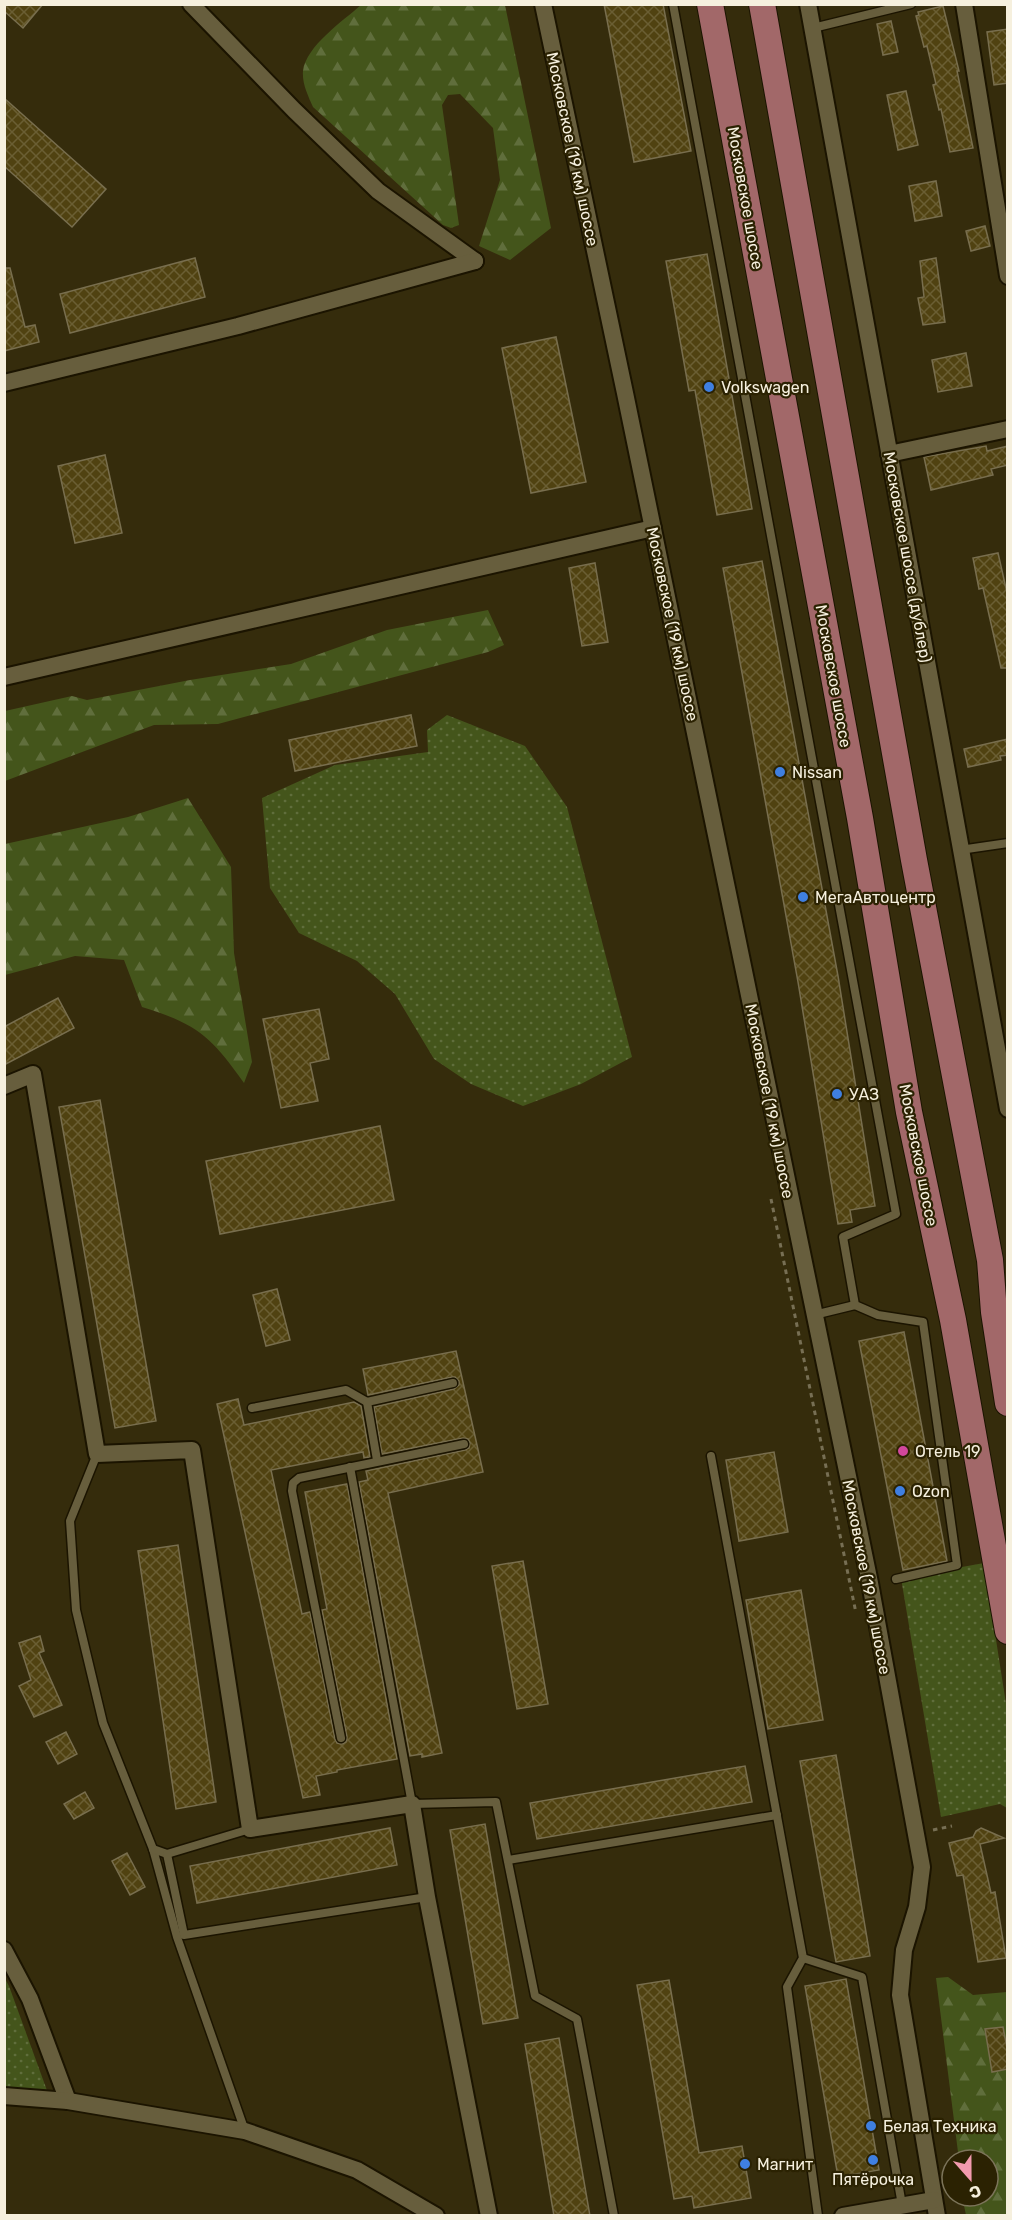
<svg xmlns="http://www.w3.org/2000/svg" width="1012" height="2220" font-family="Rubik,sans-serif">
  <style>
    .grass { fill: url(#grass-dots) }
    .forest { fill: url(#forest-firs) }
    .building { fill: url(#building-cross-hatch); stroke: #786e4e; stroke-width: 1.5 }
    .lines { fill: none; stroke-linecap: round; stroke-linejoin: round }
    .lane-casing { stroke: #1b1400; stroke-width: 11 }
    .street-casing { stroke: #1b1400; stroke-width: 20 }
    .primary-casing { stroke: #1b1400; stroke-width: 28 }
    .path { stroke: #776f54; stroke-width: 3; stroke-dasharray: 4.5 4.5; stroke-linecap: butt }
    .lane { stroke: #675e3d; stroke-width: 8 }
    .street { stroke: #675e3d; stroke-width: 16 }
    .primary { stroke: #a26869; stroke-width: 26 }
    .shop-dot { fill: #3f7fe0; stroke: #2b2202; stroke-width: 2 }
    .hotel-dot { fill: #d1479c; stroke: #2b2202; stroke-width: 2 }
    .labels { text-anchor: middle; stroke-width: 4.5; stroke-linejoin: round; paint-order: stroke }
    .street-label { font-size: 16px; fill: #f6f0de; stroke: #2b2202 }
    .poi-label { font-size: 16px; fill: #f6f0de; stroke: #2b2202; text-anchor: start }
  </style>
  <defs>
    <pattern id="grass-dots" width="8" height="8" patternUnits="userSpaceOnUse" patternTransform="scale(1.5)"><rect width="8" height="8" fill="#44551b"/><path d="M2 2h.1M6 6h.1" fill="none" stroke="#606e3c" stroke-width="1.8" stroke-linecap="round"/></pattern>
    <pattern id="forest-firs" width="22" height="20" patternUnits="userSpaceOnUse" patternTransform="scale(1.5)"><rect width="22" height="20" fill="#44551b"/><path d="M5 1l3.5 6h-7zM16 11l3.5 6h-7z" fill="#606e3c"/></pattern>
    <pattern id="building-cross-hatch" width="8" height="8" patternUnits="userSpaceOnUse" patternTransform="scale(1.5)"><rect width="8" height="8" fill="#504211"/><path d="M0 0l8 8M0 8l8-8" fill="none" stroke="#6a5e33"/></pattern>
  </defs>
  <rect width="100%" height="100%" fill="#352c0c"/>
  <!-- grass -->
  <g class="grass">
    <polygon points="447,715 525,746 567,807 632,1057 581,1084 523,1106 471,1084 434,1059 395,994 357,961 299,933 270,888 262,798 335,765 428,752 427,730"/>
    <polygon points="984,1563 1007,1710 1007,1808 1000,1804 941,1817 901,1578"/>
    <polygon points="4,1977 9,1986 49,2096 5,2091"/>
  </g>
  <!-- forest -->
  <g class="forest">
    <path d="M361,5H505L551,228L510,260L479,246L500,180L493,128L460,94L448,95L442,105L459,225L451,228L443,225L313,107C308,95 302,84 303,71C306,46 343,21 361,5Z"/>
    <polygon points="488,610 504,645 488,652 218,724 154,725 5,781 5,711 72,696 87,700 190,680 291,664 387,630"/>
    <path d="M188,798L231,867L234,953L252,1062L244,1083C211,1036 197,1024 142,1007L124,960L75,956L5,975V844L128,817Z"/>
    <polygon points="948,1977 973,1995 1007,1992 1007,2215 966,2215 962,2196 988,2196 988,2160 959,2160 936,1978"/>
  </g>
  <!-- building -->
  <g class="building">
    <polygon points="4,4 43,4 23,28 4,11"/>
    <polygon points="604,4 663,4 691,151 634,162"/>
    <polygon points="943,6 959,71 957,71 973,148 950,152 941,109 939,110 933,85 936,84 927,46 924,47 916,16 919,15 918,12"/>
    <polygon points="891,21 898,52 883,55 877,24"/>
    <polygon points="1008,29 1008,83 994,85 987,32"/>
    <polygon points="906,91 918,145 898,150 887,95"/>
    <polygon points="4,98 106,189 72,227 4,166"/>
    <polygon points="936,181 942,216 915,221 909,186"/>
    <polygon points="985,226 990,246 971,251 966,231"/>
    <polygon points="707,254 752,509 717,515 695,390 689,391 666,261"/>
    <polygon points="195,258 205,297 70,333 60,294"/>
    <polygon points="936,258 945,322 923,325 918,298 924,297 920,261"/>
    <polygon points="4,268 10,268 25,327 35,325 39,342 4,351"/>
    <polygon points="556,337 586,482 531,493 502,348"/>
    <polygon points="966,353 972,386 938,392 932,360"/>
    <polygon points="986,446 987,451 1008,446 1008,465 991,469 993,475 931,490 924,457"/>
    <polygon points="105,455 122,533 75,543 58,466"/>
    <polygon points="998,553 1008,597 1008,668 1001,668 983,588 979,589 973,558"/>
    <polygon points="762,561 838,976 875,1206 850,1210 852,1222 838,1224 798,982 723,568"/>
    <polygon points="595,563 608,642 582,646 569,568"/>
    <polygon points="411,715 417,746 295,771 289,740"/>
    <polygon points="1008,739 1008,755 1000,756 1001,760 968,767 964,749"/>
    <polygon points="58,998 74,1028 4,1065 4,1027"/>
    <polygon points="319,1009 329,1059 310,1063 318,1101 281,1108 263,1019"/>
    <polygon points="100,1100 156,1421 115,1428 59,1107"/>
    <polygon points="380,1126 394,1200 220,1234 206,1161"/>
    <polygon points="277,1289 290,1340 266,1346 253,1295"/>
    <polygon points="904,1332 947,1561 903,1570 859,1341"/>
    <polygon points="456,1351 483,1472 388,1493 442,1753 422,1757 422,1754 410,1756 359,1482 368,1480 366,1471 465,1450 469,1448 470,1443 468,1439 463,1438 382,1454 374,1407 454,1389 459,1385 459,1381 455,1377 452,1377 368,1395 363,1369"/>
    <polygon points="238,1399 244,1425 354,1402 361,1406 370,1457 364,1458 363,1452 271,1470 302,1614 310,1612 335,1739 337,1743 342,1744 346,1742 347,1737 322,1610 327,1609 305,1492 347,1484 397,1759 337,1770 337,1772 316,1776 320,1795 303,1798 217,1404"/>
    <polygon points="774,1452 788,1532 739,1541 726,1460"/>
    <polygon points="178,1545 216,1802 176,1809 138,1551"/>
    <polygon points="523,1561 548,1704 517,1709 492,1566"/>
    <polygon points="801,1590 823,1720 768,1729 746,1600"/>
    <polygon points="40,1636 44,1651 39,1653 62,1705 34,1717 19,1686 31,1680 19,1643"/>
    <polygon points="66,1732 77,1754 58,1764 46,1742"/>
    <polygon points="836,1755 870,1956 836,1962 800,1761"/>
    <polygon points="745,1766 752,1802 537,1839 530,1803"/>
    <polygon points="85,1792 94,1808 74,1819 64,1804"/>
    <polygon points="485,1824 518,2018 483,2024 450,1830"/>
    <polygon points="390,1828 397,1865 197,1903 190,1866"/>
    <polygon points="981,1828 1004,1838 980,1844 991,1893 995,1892 1006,1958 978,1962 963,1875 957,1876 949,1843 973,1837 976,1831"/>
    <polygon points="127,1853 145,1887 130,1895 112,1861"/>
    <polygon points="846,1979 879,2170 838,2177 805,1986"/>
    <polygon points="669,1980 699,2153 742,2146 751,2198 694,2208 692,2196 674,2199 637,1985"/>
    <polygon points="1003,2027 1008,2053 1008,2069 992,2072 985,2029"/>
    <polygon points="559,2038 590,2216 554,2216 525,2044"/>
  </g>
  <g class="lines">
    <defs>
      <g id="lane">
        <polyline points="673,4 896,1214 843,1237 855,1305 878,1315 923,1322 957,1565 896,1579"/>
        <polyline points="813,28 911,4"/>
        <polyline points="960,850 1008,843"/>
        <polyline points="814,1315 855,1305"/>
        <polyline points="252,1408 346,1390 367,1402"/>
        <polyline points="97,1454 70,1521 76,1610 103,1723 153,1849 177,1937 245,2131"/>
        <polyline points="711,1456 803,1958 787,1987 818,2216"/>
        <polyline points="377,1460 367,1402 453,1383"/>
        <polyline points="350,1467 412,1804 496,1802 535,1996 577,2019 614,2216"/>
        <polyline points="341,1738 292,1491 293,1483 299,1478 464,1444"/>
        <polyline points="153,1849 167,1854 250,1829"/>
        <polyline points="167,1854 184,1935 427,1897"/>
        <polyline points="508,1860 777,1815"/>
        <polyline points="803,1958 862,1977 902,2205"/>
      </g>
      <g id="street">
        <polyline points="191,4 294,110 378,191 475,261"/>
        <polyline points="543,4 625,393 870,1583 922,1867 917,1907 904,1950 900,1995 937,2216"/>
        <polyline points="808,4 1008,1109"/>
        <polyline points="964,4 1008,276"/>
        <polyline points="4,383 238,326 475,261"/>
        <polyline points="889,454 1008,429"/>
        <polyline points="4,677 653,528"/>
        <polyline points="4,1086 33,1074 97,1454 192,1450 250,1829 412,1804 427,1897 489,2216"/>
        <polyline points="4,1950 30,1999 68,2101"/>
        <polyline points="4,2096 68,2101 245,2131 357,2170 436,2216"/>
        <polyline points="843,2216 934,2200"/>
      </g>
      <g id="primary">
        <polyline points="710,4 860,818 909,1112 953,1320 1008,1631"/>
        <polyline points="762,4 914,860 990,1260 994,1312 1008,1403"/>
      </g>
    </defs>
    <!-- lane casing -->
    <use href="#lane" class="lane-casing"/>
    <!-- street casing -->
    <use href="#street" class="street-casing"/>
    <!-- primary casing -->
    <use href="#primary" class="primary-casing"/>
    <!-- path -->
    <g class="path">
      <polyline points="771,1199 856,1613"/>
      <polyline points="933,1830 952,1826"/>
    </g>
    <!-- lane -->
    <use href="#lane" class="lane"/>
    <!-- street -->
    <use href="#street" class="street"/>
    <!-- primary -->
    <use href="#primary" class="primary"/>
  </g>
  <!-- markers -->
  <g class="shop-dot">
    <circle cx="709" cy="387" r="6"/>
    <circle cx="780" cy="772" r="6"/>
    <circle cx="803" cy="897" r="6"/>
    <circle cx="837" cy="1094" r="6"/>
    <circle cx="900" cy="1491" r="6"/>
    <circle cx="871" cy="2126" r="6"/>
    <circle cx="873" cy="2160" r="6"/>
    <circle cx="745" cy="2164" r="6"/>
  </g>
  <circle class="hotel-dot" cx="903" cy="1451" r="6"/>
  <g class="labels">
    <!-- street labels -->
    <g class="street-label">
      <text transform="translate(573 149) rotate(78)" y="6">Московское (19 км) шоссе</text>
      <text transform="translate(746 198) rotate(80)" y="6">Московское шоссе</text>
      <text transform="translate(908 557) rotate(80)" y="6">Московское шоссе (дублер)</text>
      <text transform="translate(673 624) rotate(78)" y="6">Московское (19 км) шоссе</text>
      <text transform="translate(834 676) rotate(80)" y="6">Московское шоссе</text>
      <text transform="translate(770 1101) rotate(79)" y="6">Московское (19 км) шоссе</text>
      <text transform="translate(919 1155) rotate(79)" y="6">Московское шоссе</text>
      <text transform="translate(867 1577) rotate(79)" y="6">Московское (19 км) шоссе</text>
    </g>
    <!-- poi labels -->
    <g class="poi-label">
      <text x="721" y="393">Volkswagen</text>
      <text x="792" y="778">Nissan</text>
      <text x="815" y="903">МегаАвтоцентр</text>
      <text x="849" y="1100">УАЗ</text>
      <text x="915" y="1457">Отель 19</text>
      <text x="912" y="1497">Ozon</text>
      <text x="883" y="2132">Белая Техника</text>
      <text x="757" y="2170">Магнит</text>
      <text x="873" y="2185" text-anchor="middle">Пятёрочка</text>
    </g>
  </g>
  <!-- border -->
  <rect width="1012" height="2220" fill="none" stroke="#f6f0de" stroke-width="12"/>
  <!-- north arrow -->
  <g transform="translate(970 2178) rotate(159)"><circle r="28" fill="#2b2202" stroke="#7c745a" stroke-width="1.5"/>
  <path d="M0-4.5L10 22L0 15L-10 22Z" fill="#f29aae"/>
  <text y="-9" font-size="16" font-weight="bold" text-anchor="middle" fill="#f6f0de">С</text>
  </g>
</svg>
